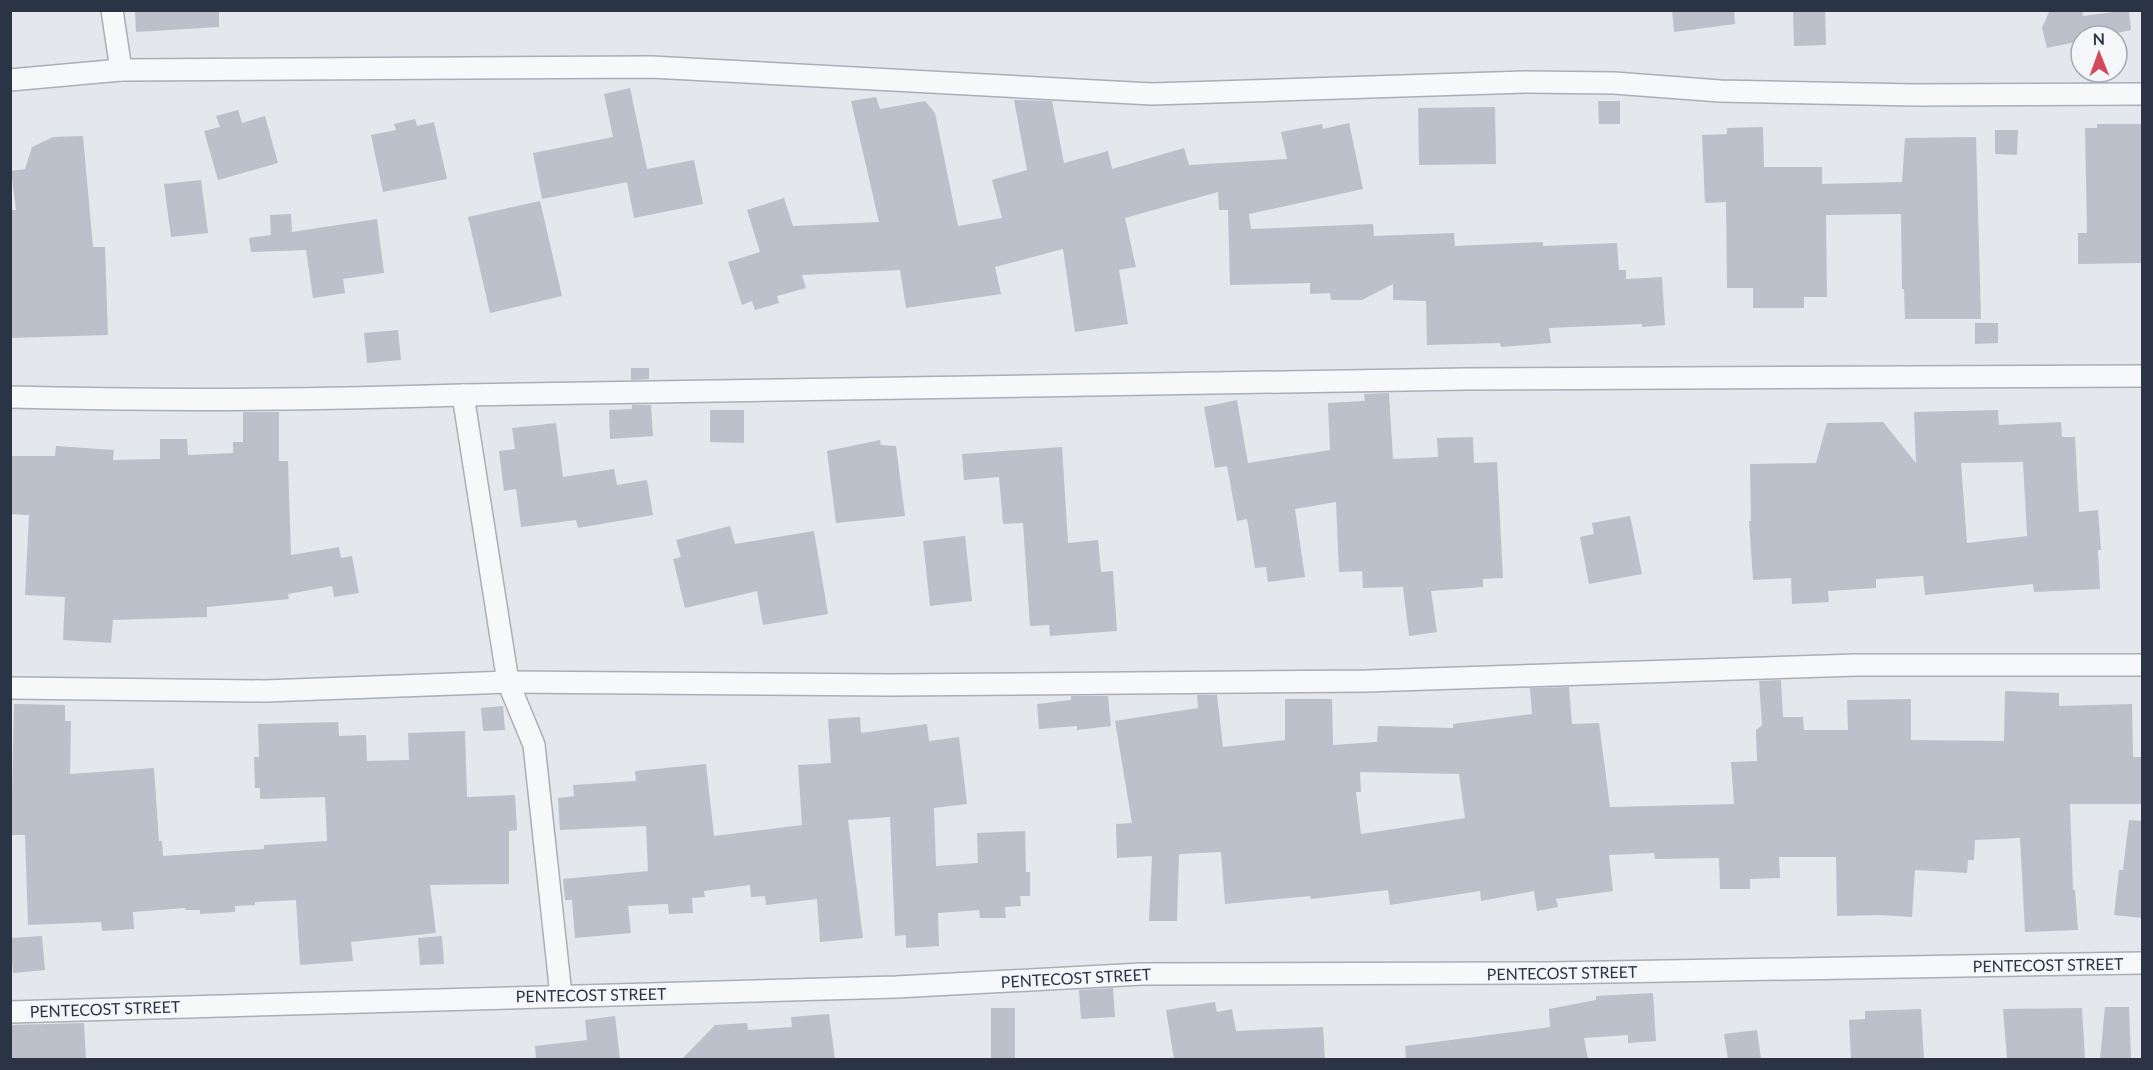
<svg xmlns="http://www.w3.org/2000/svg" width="2153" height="1070" font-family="Lato,sans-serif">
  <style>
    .building { fill: #bbc0ca; fill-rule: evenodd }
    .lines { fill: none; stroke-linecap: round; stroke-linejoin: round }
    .minor-casing { stroke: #a9aeb7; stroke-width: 24 }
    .minor { stroke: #f7f8fa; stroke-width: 21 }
    .labels { text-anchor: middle; stroke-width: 5; stroke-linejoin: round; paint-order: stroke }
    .street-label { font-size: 16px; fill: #2b3445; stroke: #f4f6f9 }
  </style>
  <rect width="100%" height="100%" fill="#e4e7ec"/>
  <!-- building -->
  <g class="building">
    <polygon points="135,10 219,10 219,27 136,32"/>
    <polygon points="1672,10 1734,10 1735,24 1674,32"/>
    <polygon points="1793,10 1825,10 1826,45 1794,46"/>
    <polygon points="2050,10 2082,10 2083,16 2129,10 2131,30 2103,36 2081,36 2081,41 2047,48 2042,28"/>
    <polygon points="630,88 647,169 694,160 703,204 634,218 627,182 542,199 533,153 613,137 604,94"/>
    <polygon points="876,97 880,109 925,101 935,113 958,226 1002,218 992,180 1027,170 1014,100 1052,101 1064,163 1108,151 1112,169 1184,148 1189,165 1287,159 1281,132 1322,124 1323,129 1349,123 1363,189 1249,214 1251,229 1373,224 1374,236 1454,233 1455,246 1543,242 1543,246 1617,243 1619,270 1626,270 1626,279 1662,277 1665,325 1642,327 1642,324 1549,328 1551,343 1501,347 1500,343 1427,345 1426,301 1393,300 1393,284 1362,300 1331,300 1330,293 1310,294 1310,283 1230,285 1228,210 1219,210 1218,192 1125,218 1136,267 1119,270 1128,324 1075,332 1063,249 995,267 1001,294 906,308 900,270 802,275 806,288 777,296 779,303 755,310 752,301 742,305 728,262 760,252 747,210 784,198 793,226 879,222 851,101"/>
    <polygon points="1598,101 1620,101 1620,124 1599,124"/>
    <polygon points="1495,107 1496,164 1419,165 1418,108"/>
    <polygon points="238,110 242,123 265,116 278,163 218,180 204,131 220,127 216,116"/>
    <polygon points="415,119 417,126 434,122 447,179 383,192 371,135 396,130 394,124"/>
    <polygon points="2097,124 2142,124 2142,263 2078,264 2078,233 2087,233 2085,128 2097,128"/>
    <polygon points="1763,127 1764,167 1822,167 1822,184 1902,182 1905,138 1976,137 1981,319 1905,319 1904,289 1902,289 1901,214 1826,215 1827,297 1804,297 1804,308 1753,308 1753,288 1727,288 1726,202 1705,203 1702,135 1727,134 1727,128"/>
    <polygon points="1995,130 2018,130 2017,155 1995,154"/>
    <polygon points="83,136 93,247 105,247 108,335 10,338 10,210 16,210 11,171 25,169 32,147 53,137"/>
    <polygon points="201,180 208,233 171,237 164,184"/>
    <polygon points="540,201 562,296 490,313 468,217"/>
    <polygon points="291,214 292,232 377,219 384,273 343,279 345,293 313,298 306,250 251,252 249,238 271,235 270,215"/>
    <polygon points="1975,323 1998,323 1998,343 1975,344"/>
    <polygon points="398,330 401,360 367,363 364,333"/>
    <polygon points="631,368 649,368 649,379 631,380"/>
    <polygon points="1389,393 1393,459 1438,457 1437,438 1473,437 1474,463 1497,462 1503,578 1483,579 1483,587 1431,591 1437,632 1409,636 1403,587 1363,588 1362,571 1339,572 1336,502 1295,509 1305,577 1268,582 1266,567 1255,568 1247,519 1237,521 1227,466 1215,468 1204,407 1237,400 1248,463 1330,450 1328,403 1365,401 1364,394"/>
    <polygon points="632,405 651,405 653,436 610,439 609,410 632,409"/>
    <polygon points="710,410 744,410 744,443 710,442"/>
    <path d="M1998,410L1999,425L2061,422L2062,437H2075L2079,512L2098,510L2101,550H2098L2100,589L2034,592L2033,584L1925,595L1923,576L1876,579V588L1828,591L1829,602L1792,604L1791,578L1753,580L1749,521H1751L1750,464L1816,463L1827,423L1883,422L1916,463L1914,412ZM2023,462L2027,536L1967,543L1961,463Z"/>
    <polygon points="243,412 279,412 279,461 288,461 291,555 339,547 341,558 352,556 359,593 334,597 332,586 288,594 289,599 207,607 207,617 113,620 111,643 63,640 65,597 25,595 29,515 10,514 10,456 55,456 56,446 114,450 113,460 160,459 160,439 187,439 188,455 233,453 233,442 243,442"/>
    <polygon points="556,423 563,477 614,469 617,485 647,480 653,515 578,528 576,520 521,527 516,489 504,491 499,451 515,449 512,428"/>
    <polygon points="880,440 881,445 896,446 905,516 836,523 827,451"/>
    <polygon points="1062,447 1068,543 1098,540 1101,572 1113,571 1117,631 1050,636 1049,625 1030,626 1023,523 1003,524 999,477 964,480 962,454"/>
    <polygon points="1630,516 1642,574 1589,584 1580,537 1594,534 1592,523"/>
    <polygon points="730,526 735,544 814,531 828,614 763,625 757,591 685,608 673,559 681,557 676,540"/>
    <polygon points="965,536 972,601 930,606 923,541"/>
    <path d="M1781,680L1783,717H1803L1804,730H1848L1847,700L1911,699V740L2004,741L2005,691L2059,693V706L2132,704L2133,757H2142V804H2070L2073,890H2075L2078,930L2025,932L2020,838L1975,840L1974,860H1968L1967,873L1915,870L1912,917L1879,915L1837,916L1836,857H1779L1780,878L1750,879V889H1720L1719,858L1655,859L1654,853L1609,855L1613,891L1556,899L1558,907L1537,911L1534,891L1481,901L1480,891L1390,905L1388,890L1311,899L1310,896L1225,904L1221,852L1179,854L1177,921H1149L1152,856L1117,858L1116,824L1132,823L1115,721L1198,708L1197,695H1217L1223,747L1285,740V699H1332L1333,745L1377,742L1378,726L1453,728V724L1532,714L1530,688L1569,687L1572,724L1599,723L1610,807L1734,804L1731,762L1757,761L1756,730L1762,725L1759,681ZM1360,772L1459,774L1465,818L1361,834L1356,792H1361Z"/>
    <polygon points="1071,696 1108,696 1111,726 1077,730 1077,726 1039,729 1037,704 1071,700"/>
    <polygon points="14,704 65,705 65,721 71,721 70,774 154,768 159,841 162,841 163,856 264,849 264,845 327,841 325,797 260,799 260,788 255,788 254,757 259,757 258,724 338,722 339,736 366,735 367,761 409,760 408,733 465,731 467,797 515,795 517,830 509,831 509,884 430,885 436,933 351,942 353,961 300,965 296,900 255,902 255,905 235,906 235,912 200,914 200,910 186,910 185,908 133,912 134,929 102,931 101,922 28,925 25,835 11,835"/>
    <polygon points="503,706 505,730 483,731 481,708"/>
    <polygon points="860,717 861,733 927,724 929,741 959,737 967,804 934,808 936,866 978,863 977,833 1025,831 1026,872 1030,872 1030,896 1020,896 1021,906 1005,907 1006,918 980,918 979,910 938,913 939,946 906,948 906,935 895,936 890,817 848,820 863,938 820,942 817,899 766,905 765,896 751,897 750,885 704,891 705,897 692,898 693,913 669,914 668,904 628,906 631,933 575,938 572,900 565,900 563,879 648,871 646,826 560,830 558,798 574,796 573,785 636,781 635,771 706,764 714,836 802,825 798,765 831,763 828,719"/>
    <polygon points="2129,820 2142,821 2142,918 2114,915 2119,870 2123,870"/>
    <polygon points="42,936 45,970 13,973 10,938"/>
    <polygon points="442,936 444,964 420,965 418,938"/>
    <polygon points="1113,988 1115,1017 1081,1019 1079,990"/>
    <polygon points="1653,993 1656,1041 1628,1043 1628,1035 1584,1038 1588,1059 1406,1059 1405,1046 1550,1027 1549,1009 1596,1000 1596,996"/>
    <polygon points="1215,1002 1217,1012 1232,1009 1236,1031 1323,1027 1325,1059 1174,1059 1166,1010"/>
    <polygon points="2105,1007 2129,1007 2131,1059 2100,1059"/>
    <rect x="991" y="1008" width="24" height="51"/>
    <polygon points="2082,1008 2085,1059 2007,1059 2003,1009"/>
    <polygon points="1921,1009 1924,1059 1851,1059 1849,1020 1865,1019 1865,1011"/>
    <polygon points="829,1014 835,1059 682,1059 715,1025 747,1023 748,1030 792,1027 791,1017"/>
    <polygon points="615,1016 620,1059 536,1059 535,1046 587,1040 585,1020"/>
    <polygon points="84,1023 86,1059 10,1059 10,1025"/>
    <polygon points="1757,1030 1761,1059 1728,1059 1724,1034"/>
  </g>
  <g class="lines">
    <defs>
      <g id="minor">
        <polyline points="112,10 121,70"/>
        <polyline points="10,80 121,70 651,67 1152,94 1525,82 1614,83 1720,91 1915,95 2142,94"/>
        <polyline points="463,395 508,682 534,745 561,995"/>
        <path d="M10,397C162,401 312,400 463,395L1466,379L2142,376"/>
        <polyline points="10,688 265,691 508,682 891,685 1367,681 1857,665 2142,665"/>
        <polyline points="10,1012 896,987 1142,974 1550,973 2142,963"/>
      </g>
    </defs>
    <!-- minor casing -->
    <use href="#minor" class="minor-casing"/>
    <!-- minor -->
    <use href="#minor" class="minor"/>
  </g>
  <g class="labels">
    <!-- street labels -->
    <g class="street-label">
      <text transform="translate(2048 965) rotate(-1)" y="6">PENTECOST STREET</text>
      <text transform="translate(1562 973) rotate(-1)" y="6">PENTECOST STREET</text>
      <text transform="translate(1076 978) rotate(-3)" y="6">PENTECOST STREET</text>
      <text transform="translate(591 995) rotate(-1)" y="6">PENTECOST STREET</text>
      <text transform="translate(105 1009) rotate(-2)" y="6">PENTECOST STREET</text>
    </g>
  </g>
  <!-- border -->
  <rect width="2153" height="1070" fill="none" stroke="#2b3445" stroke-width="24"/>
  <!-- north arrow -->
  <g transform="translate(2099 54) rotate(359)"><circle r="28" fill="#f4f6f9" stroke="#a4a8b1" stroke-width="1.5"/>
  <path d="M0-4.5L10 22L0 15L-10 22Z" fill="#d1495b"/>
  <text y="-9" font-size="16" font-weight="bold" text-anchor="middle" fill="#2b3445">N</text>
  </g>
</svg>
